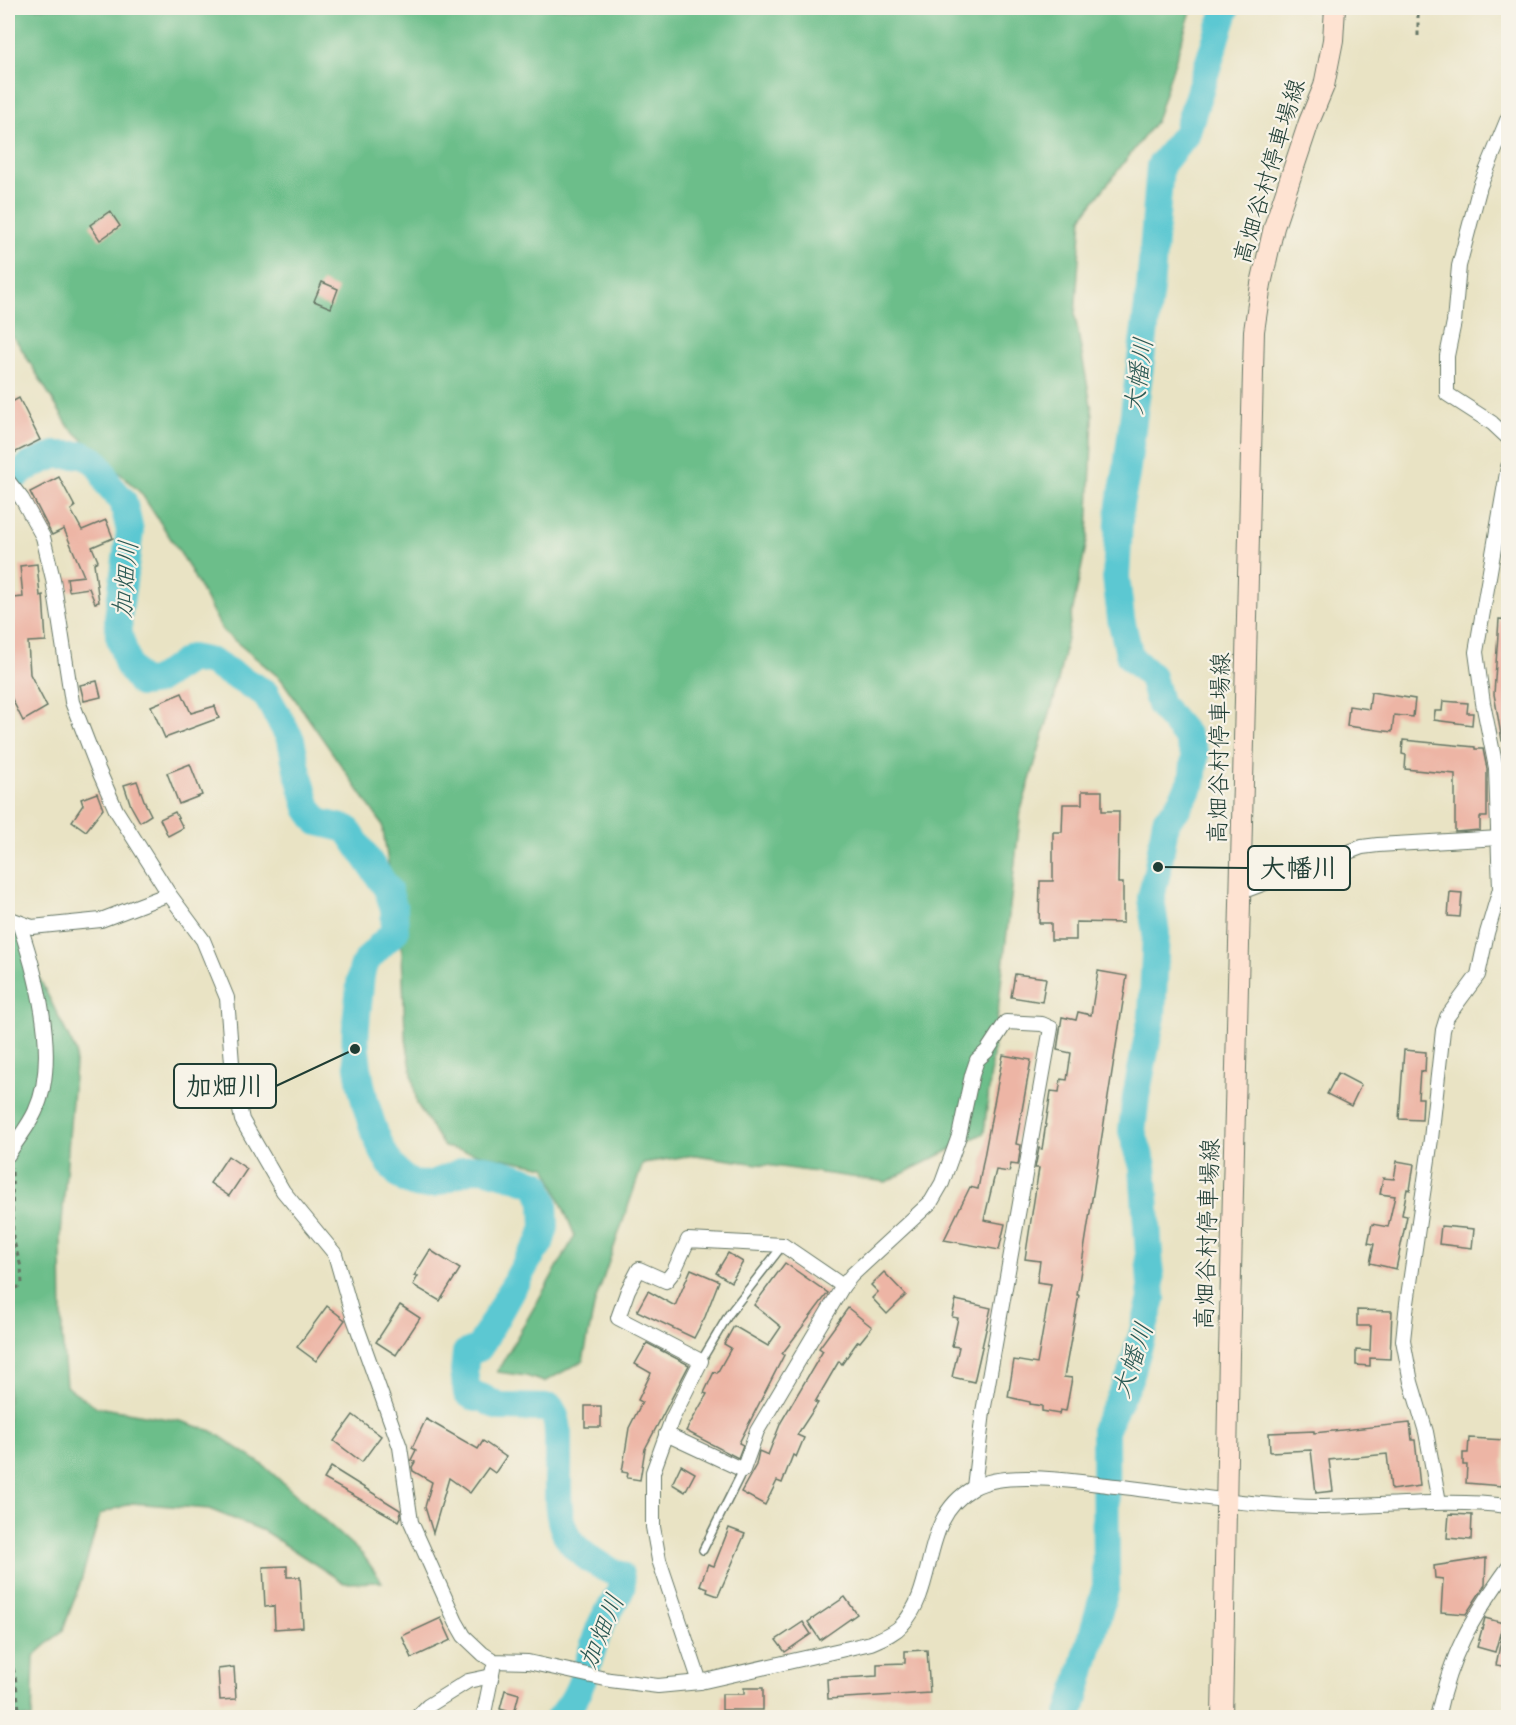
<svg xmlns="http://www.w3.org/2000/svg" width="1516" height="1725" font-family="Mynerve,'Klee One',sans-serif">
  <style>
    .forest { fill: #6cbe8a; stroke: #467e5f; stroke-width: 1.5 }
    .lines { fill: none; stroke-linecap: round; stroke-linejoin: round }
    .river { stroke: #5bc8d2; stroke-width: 28 }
    .building { fill: #edb5a5 }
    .lane-casing { stroke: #676; stroke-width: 10 }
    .street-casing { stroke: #676; stroke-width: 16 }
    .secondary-casing { stroke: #676; stroke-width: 22 }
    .path { stroke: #676; stroke-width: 3; stroke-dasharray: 4.5 4.5; stroke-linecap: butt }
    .lane { stroke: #fff; stroke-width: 7 }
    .street { stroke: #fff; stroke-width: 14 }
    .secondary { stroke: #fee3d2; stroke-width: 20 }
    .labels { text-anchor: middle; stroke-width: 4.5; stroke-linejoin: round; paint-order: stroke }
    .street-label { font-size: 24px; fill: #1f3d34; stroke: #f7f3e8 }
    .water-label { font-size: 26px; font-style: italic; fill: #2b5954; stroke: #f7f3e8 }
    .leader { fill: none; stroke: #1f3d34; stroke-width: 2 }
    .callout-dot { fill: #1f3d34; stroke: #f7f3e8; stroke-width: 2 }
    .callout { fill: #f7f3e8; stroke: #1f3d34; stroke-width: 2 }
    .callout-label { font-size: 26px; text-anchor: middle; font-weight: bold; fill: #1f3d34 }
  </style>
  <rect width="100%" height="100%" fill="#f7f3e8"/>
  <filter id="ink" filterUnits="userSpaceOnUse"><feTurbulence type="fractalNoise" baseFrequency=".0167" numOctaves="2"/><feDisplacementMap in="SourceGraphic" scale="12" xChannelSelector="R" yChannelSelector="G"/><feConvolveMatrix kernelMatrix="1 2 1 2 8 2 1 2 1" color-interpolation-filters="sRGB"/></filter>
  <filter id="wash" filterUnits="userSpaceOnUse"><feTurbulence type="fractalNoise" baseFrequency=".008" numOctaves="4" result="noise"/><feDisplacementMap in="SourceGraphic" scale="24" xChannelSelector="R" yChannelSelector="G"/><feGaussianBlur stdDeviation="1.35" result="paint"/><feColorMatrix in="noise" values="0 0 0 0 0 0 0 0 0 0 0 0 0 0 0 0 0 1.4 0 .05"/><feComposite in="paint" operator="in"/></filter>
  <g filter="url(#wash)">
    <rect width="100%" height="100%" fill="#e9e3c4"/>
    <!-- forest -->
    <g class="forest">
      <polygon points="8,8 1192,8 1156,121 1082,217 1075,316 1093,416 1088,536 1055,696 1021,810 984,1133 886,1182 695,1155 643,1163 595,1302 583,1361 544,1382 526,1376 497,1372 575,1236 546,1167 444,1147 417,1104 405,1033 402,952 382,824 281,679 223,631 186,562 141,493 69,427 18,343 8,332"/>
      <polygon points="8,915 76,1052 61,1234 62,1336 66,1386 97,1407 180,1421 212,1431 263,1465 363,1555 382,1582 344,1583 264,1531 209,1509 132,1503 100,1514 81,1581 63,1630 34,1656 32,1718 8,1717"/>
    </g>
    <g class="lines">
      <!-- river -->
      <g class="river">
        <path d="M8,481L31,465L55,455H83L95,461L103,472L108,484L123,501L130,531L118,618L119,635L128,665L141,683L156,681L191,658L211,662L265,693L291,740L297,769L308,808L318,822L347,829L388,890L394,909L395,931C387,940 370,954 364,965C360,973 360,987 359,996C357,1014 354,1033 356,1051C359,1085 376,1161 406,1180C431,1196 455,1168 480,1168C494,1169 522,1180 537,1184L544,1202L545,1227L540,1243L528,1260L479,1348L466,1353L464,1371L467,1393L475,1398L481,1397L499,1407L551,1408C559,1421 558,1434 558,1448C559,1516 548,1544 620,1575C621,1579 623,1584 621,1588C617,1601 606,1613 601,1625C588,1655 584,1695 559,1718"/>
        <polyline points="1069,1718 1106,1586 1105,1428 1130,1377 1152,1299 1143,1166 1132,1131 1136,1096 1152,1016 1156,933 1151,898 1158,867 1166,820 1176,810 1192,782 1195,755 1187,737 1160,705 1152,677 1130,657 1121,619 1116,577 1120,504 1126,475 1150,289 1160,166 1186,134 1226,8"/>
      </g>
    </g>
    <g id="blocks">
      <!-- building -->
      <g class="building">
        <polygon points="110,211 120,226 100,240 90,225"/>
        <polygon points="322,282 338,289 331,308 314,301"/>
        <polygon points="19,398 40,440 8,456 8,437 12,435 8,425 8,404"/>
        <polygon points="59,477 75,507 71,510 82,530 106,520 113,538 92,547 98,561 94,563 99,602 95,603 89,588 69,591 67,578 84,576 64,529 52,535 30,492"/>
        <polygon points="37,564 40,596 43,595 46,641 28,642 30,674 47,707 23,721 8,691 10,688 8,624 14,623 13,598 23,597 20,566"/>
        <polygon points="1499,619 1509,620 1509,740 1502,741 1494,694"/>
        <polygon points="97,681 101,697 84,701 80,685"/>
        <polygon points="1371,692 1415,699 1413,717 1394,715 1392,732 1347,726 1349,706 1369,709"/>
        <polygon points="182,693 191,713 215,706 219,718 165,738 151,706"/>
        <polygon points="1443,701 1468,703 1467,713 1473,713 1472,725 1434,720 1435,711 1442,711"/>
        <polygon points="1403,740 1475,747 1475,749 1483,749 1487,769 1487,817 1480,817 1480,830 1455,832 1455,774 1405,769 1406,755 1402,754"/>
        <polygon points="190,764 202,795 179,804 167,773"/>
        <polygon points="137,781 145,803 151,815 140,822 131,806 124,785"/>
        <polygon points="1082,791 1102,791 1102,811 1119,811 1118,883 1123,883 1123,923 1076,922 1076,940 1051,940 1051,923 1039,923 1040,881 1053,881 1053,832 1062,832 1063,804 1082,804"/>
        <polygon points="97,793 103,809 86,831 72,821 83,805 81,799"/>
        <polygon points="175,812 183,828 168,836 160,819"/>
        <polygon points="1450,892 1462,893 1460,917 1448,916"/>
        <polygon points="1098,971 1127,976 1077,1295 1079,1295 1064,1377 1072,1378 1066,1411 1060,1410 1059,1414 1042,1411 1042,1406 1030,1404 1030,1402 1008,1397 1014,1360 1037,1364 1051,1284 1037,1282 1040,1261 1025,1259 1039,1168 1035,1168 1039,1148 1042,1149 1051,1091 1059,1092 1061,1079 1067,1080 1071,1053 1057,1050 1062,1017 1076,1020 1078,1012 1091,1015"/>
        <polygon points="1015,974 1046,978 1042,1002 1011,997"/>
        <polygon points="1404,1050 1426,1052 1425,1072 1420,1071 1418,1098 1423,1098 1422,1120 1399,1119"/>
        <polygon points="1003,1055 1031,1060 1016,1144 1021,1145 1018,1165 1011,1164 1009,1172 996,1170 984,1220 1005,1224 999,1250 944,1240 970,1187 978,1189"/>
        <polygon points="1338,1073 1361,1085 1351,1106 1327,1094"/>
        <polygon points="228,1156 247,1169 229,1196 210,1183"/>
        <polygon points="1397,1161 1414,1164 1410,1190 1407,1189 1402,1215 1407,1216 1396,1269 1370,1263 1374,1244 1368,1243 1372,1224 1388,1227 1395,1196 1380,1194 1383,1178 1394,1179"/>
        <polygon points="1441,1226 1474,1229 1472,1248 1439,1244"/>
        <polygon points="430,1250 460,1269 440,1301 413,1285 418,1276 414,1276"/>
        <polygon points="728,1253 743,1262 731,1282 716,1273"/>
        <polygon points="785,1263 828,1293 782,1354 784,1355 739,1443 743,1445 738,1458 686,1431 707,1394 704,1393 714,1372 717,1373 731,1348 724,1344 734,1326 768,1346 781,1327 754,1305"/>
        <polygon points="691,1269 719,1281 705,1317 694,1338 637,1311 648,1291 675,1306"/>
        <polygon points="884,1272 906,1295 887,1314 872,1298 878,1292 871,1285"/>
        <polygon points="956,1300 991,1308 974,1382 952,1377 959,1347 952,1346 958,1318 952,1317"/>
        <polygon points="400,1305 420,1318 396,1355 376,1342"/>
        <polygon points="327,1306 345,1320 316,1361 297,1347"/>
        <polygon points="848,1308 872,1327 860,1342 858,1341 842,1364 839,1361 815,1402 818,1403 797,1435 804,1438 796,1457 793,1455 782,1483 777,1481 765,1505 741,1492 756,1465 759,1451 768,1455 781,1422 823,1351 819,1348"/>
        <polygon points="1357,1310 1392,1311 1390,1359 1370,1358 1370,1366 1356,1365 1356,1350 1370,1351 1371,1326 1357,1326"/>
        <polygon points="647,1343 689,1365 645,1449 640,1480 627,1478 628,1473 622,1472 629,1428 642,1402 638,1400 651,1373 635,1364"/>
        <rect x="585" y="1406" width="16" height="21"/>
        <polygon points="353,1415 381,1436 362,1462 334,1441"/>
        <polygon points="426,1419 478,1449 483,1441 506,1457 495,1473 488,1468 470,1493 449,1478 433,1533 425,1507 432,1482 413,1471 412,1467 415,1462 411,1460 416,1450 412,1448"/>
        <polygon points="1410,1423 1412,1440 1415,1440 1420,1486 1391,1490 1387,1454 1329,1460 1333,1491 1316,1493 1311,1450 1270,1452 1269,1433 1314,1431 1314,1433"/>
        <polygon points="1469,1438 1505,1440 1502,1486 1466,1483 1467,1465 1463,1465 1463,1453 1468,1453"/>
        <polygon points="681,1465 695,1473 685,1492 672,1484"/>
        <polygon points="331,1467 400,1510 401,1517 399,1521 324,1479"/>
        <polygon points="1449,1514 1472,1515 1471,1540 1447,1538"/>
        <polygon points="729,1528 745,1534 718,1596 707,1592 708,1588 700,1585 708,1564 714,1566"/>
        <polygon points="1486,1558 1485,1585 1466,1614 1441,1612 1443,1579 1435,1578 1434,1566"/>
        <polygon points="287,1566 287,1577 300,1577 303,1627 275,1629 274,1606 265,1607 263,1567"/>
        <polygon points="845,1597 857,1614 820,1640 808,1622"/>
        <polygon points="441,1618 451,1640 412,1658 402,1636"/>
        <polygon points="1485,1618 1503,1623 1495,1652 1477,1647"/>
        <polygon points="803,1622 811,1634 785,1652 776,1640"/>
        <polygon points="1503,1630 1509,1631 1509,1667 1496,1665"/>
        <polygon points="927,1650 930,1693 828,1699 827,1679 877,1676 877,1664 905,1663 905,1651"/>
        <polygon points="234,1667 236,1699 220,1700 218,1669"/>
        <polygon points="744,1688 763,1688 763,1710 722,1710 722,1694 744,1694"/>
        <polygon points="505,1690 519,1694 514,1713 500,1709"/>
      </g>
    </g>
  </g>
  <g filter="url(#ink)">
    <use href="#blocks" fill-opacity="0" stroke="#676" stroke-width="1.5"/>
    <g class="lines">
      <defs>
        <g id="lane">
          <polyline points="701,1361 729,1314 783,1245"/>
          <polyline points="703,1550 743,1470"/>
        </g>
        <g id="street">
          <polyline points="1508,118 1480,186 1459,266 1454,322 1447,356 1447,394 1492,423 1508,438"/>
          <path d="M8,481L22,499L43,537L53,579L72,702L98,769L116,810L169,894L203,940L227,998L233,1076L242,1120L283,1191L335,1254L351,1310L400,1447L411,1522L456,1622L464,1636L483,1654L494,1661L528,1662L610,1680L658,1686L700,1682L871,1643C882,1638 894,1634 902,1625C939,1586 919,1519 973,1488C1004,1470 1071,1481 1107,1485C1177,1493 1248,1506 1318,1507C1382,1507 1445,1498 1508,1506"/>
          <polyline points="1241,892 1362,847 1378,845 1500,838"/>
          <polyline points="8,918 32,927 101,920 169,894"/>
          <path d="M8,1155C16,1141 28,1127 35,1112C60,1059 37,976 19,923"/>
          <polyline points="666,1434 743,1470 757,1431 843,1286 852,1275 931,1202 942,1183 959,1136 972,1075 977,1060 987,1051 1006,1022 1042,1024 1051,1028 983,1412 974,1487"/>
          <polyline points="1439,1502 1426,1432 1411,1382 1403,1340 1407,1303 1431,1139 1443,1030 1447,1017 1478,975 1487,933 1500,889 1496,768 1483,703 1476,652 1508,467"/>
          <polyline points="700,1682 659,1560 653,1527 653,1472 672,1419 701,1361 618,1318 628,1290 639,1269 666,1281 674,1271 688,1240 783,1245 843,1286"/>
          <polyline points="416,1718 428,1706 468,1681 492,1676"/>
          <polyline points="483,1718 493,1669"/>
          <path d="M1437,1718C1451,1653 1470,1621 1508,1568"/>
        </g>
        <polyline id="secondary" points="1222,1718 1229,1354 1254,331 1261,284 1274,227 1309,122 1324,86 1333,40 1335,8"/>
      </defs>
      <!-- lane casing -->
      <use href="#lane" class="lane-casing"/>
      <!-- street casing -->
      <use href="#street" class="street-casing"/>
      <!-- secondary casing -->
      <use href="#secondary" class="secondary-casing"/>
      <!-- path -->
      <g class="path">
        <polyline points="1418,36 1418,8"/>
        <polyline points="8,1294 22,1284 21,1267 13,1238 12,1167"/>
        <polyline points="8,1651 15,1675 20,1718"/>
        <polyline points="8,1672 15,1675"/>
      </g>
      <!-- lane -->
      <use href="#lane" class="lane"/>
      <!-- street -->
      <use href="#street" class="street"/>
      <!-- secondary -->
      <use href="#secondary" class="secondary"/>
    </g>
  </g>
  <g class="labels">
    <!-- street labels -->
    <g class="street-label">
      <text transform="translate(1269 171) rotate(-73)" y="8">高畑谷村停車場線</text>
      <text transform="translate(1219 748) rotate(-89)" y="8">高畑谷村停車場線</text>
      <text transform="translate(1207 1234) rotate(-88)" y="8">高畑谷村停車場線</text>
    </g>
    <!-- water labels -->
    <g class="water-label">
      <text transform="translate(1138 376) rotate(-82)" y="9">大幡川</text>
      <text transform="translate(125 579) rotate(-85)" y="9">加畑川</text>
      <text transform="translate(1132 1360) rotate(-71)" y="9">大幡川</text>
      <text transform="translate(601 1631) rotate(-67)" y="9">加畑川</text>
    </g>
  </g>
  <!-- callouts -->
  <path class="leader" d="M1158 867L1248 868M355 1049L276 1086"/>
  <g class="callout-dot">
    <circle cx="1158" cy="867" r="6"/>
    <circle cx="355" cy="1049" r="6"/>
  </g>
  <g class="callout">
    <rect x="1248" y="846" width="102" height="44" rx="6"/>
    <rect x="174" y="1064" width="102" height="44" rx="6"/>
  </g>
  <g class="callout-label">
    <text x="1299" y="877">大幡川</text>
    <text x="225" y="1095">加畑川</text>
  </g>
  <!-- margin -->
  <rect width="1516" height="1725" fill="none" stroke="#f7f3e8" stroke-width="30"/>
</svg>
